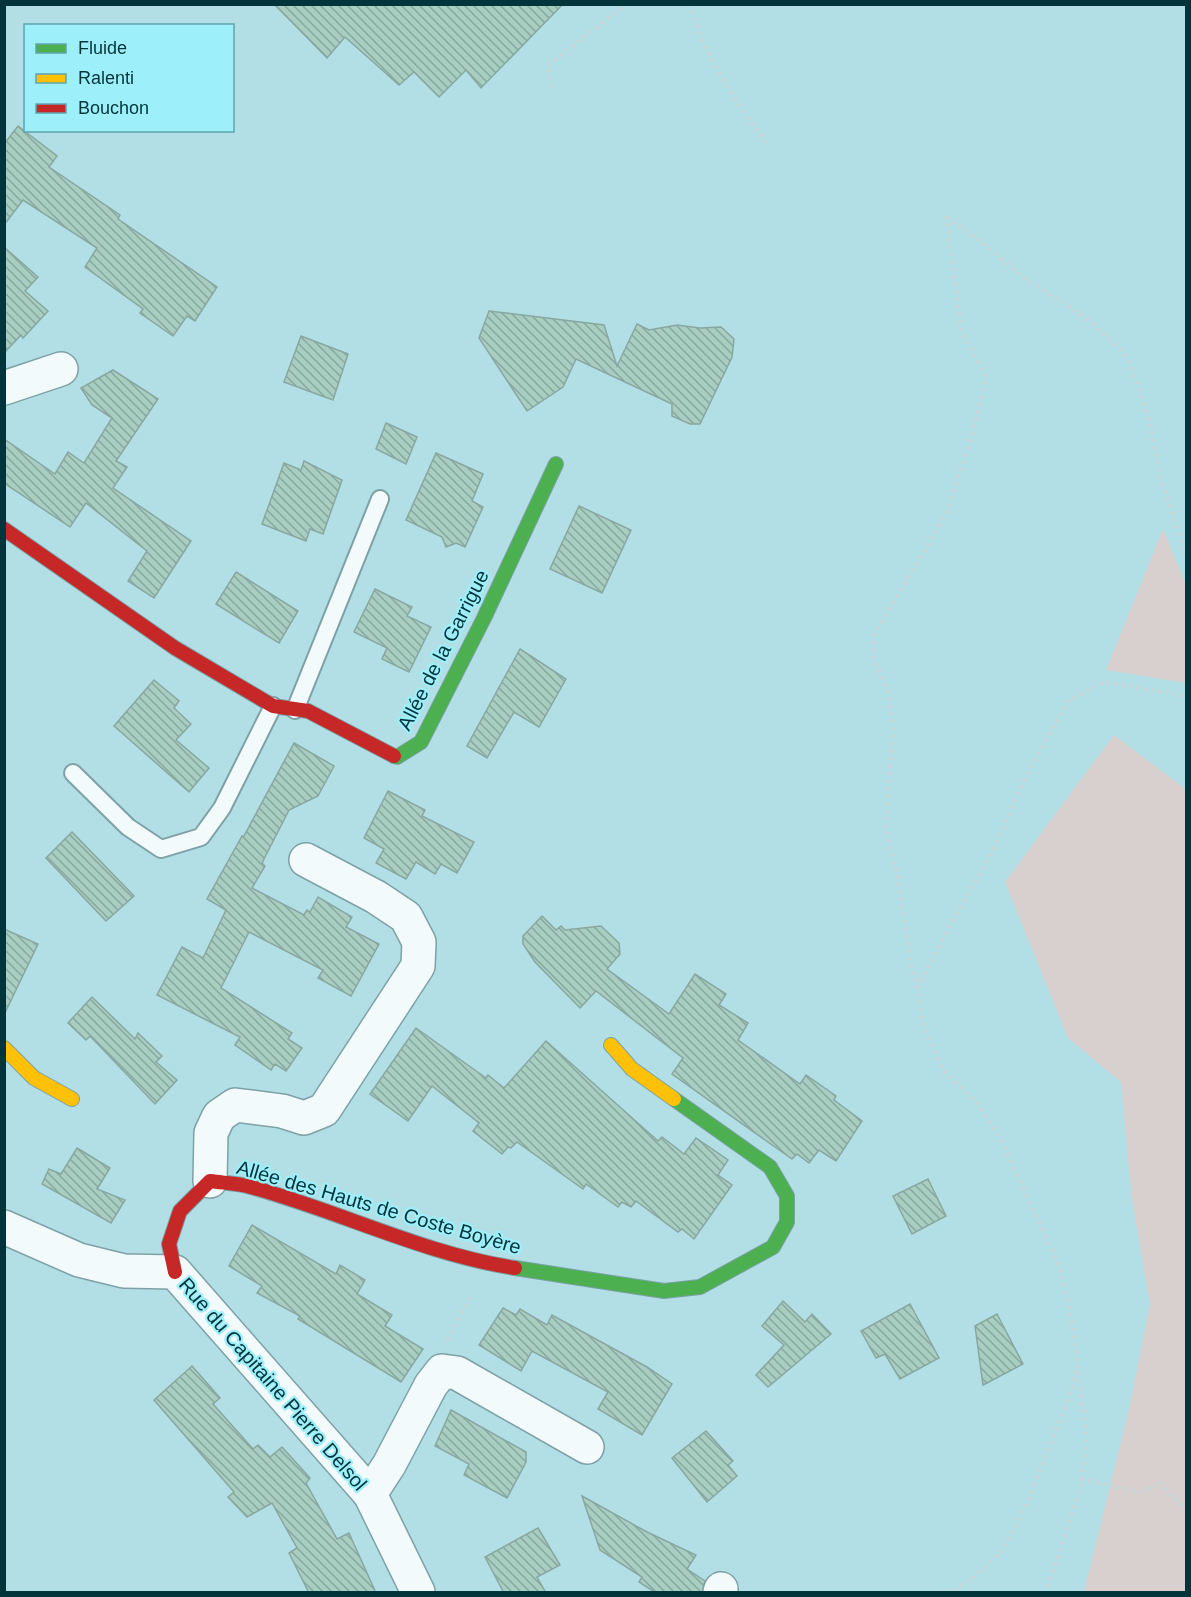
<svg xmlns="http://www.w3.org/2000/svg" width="1191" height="1597" font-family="Arial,sans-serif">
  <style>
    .grass { fill: #d7d0ce }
    .building { fill: url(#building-back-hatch); stroke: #88a7a0; stroke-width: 1.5 }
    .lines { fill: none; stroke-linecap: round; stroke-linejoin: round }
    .lane-casing { stroke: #7da1a6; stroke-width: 20 }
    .street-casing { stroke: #7da1a6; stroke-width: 36 }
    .fast-casing { stroke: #7da1a6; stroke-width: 16 }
    .slow-casing { stroke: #7da1a6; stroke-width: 16 }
    .jam-casing { stroke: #7da1a6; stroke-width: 16 }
    .path { stroke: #c7d6d9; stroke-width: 4; stroke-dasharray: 3 4.5; stroke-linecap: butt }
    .lane { stroke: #f3fafb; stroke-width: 16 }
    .street { stroke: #f3fafb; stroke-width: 33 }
    .fast { stroke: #4caf50; stroke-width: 14 }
    .slow { stroke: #ffc107; stroke-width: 14 }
    .jam { stroke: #c62828; stroke-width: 14 }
    .labels { text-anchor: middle; stroke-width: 4.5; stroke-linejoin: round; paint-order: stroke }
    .street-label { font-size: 20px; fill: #02353b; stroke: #9deffa }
  </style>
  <defs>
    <pattern id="building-back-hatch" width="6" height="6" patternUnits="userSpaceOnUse" patternTransform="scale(1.5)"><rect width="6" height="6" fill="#a8cec1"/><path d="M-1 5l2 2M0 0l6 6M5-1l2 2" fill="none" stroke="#87a89e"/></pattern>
  </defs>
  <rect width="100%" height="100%" fill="#b2dfe5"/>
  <!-- grass -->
  <g class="grass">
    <polygon points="1163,529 1186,585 1186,683 1106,670"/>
    <polygon points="1114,735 1186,789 1186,1592 1084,1592 1130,1405 1150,1304 1132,1200 1121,1082 1068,1038 1005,882"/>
  </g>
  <!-- building -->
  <g class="building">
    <polygon points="274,4 563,4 481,88 466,70 439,97 414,72 399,85 345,37 327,58"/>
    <polygon points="18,126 57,156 49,167 120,215 118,219 217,287 195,321 187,316 173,336 140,313 143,309 85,267 97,248 23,200 4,225 4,144"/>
    <polygon points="4,247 38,277 25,291 48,311 23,338 21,335 4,353"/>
    <polygon points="489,311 604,325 617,366 637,324 649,330 677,325 700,328 721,327 734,339 732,357 700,424 690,424 672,416 672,404 576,359 563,387 527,411 479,338"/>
    <polygon points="301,336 348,354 333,400 284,382"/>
    <polygon points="113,370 158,399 116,461 127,467 113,488 191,541 154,598 128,581 147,551 86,503 70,527 4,483 4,439 55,474 68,452 84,463 112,418 92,405 81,388"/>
    <polygon points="386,423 417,437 406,464 376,449"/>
    <polygon points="436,453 483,474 472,501 483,507 465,547 456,543 446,547 442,537 406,520"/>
    <polygon points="304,461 342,480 323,534 310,529 306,541 262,524 284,463 301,470"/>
    <polygon points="579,506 631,530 602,593 550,569"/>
    <polygon points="236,572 298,611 279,643 216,604"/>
    <polygon points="375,589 412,607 407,616 431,627 409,672 382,659 387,648 354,632"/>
    <polygon points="520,649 566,679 539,727 514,712 487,758 467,746"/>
    <polygon points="154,680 179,701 174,708 191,724 176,740 209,768 189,792 114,726"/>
    <polygon points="294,743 334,766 318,796 289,810 262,863 265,866 252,888 304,915 307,910 310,912 318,897 352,917 346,927 379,944 351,996 318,978 323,970 249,932 221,988 292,1033 288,1039 302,1048 286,1071 275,1064 271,1070 235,1045 240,1037 157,995 182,947 203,958 226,910 207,899 242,836 244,836"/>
    <polygon points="388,791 425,810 422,816 474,842 457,873 441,864 435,874 416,862 406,879 376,863 384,849 364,838"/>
    <polygon points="72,832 134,896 106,921 46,858"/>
    <polygon points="542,916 556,930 561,926 565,930 601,926 619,943 620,954 607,969 669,1014 695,974 726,994 719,1005 748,1023 738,1040 800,1084 806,1075 836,1096 834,1100 862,1121 836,1161 819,1150 809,1163 797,1154 792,1159 782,1152 672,1074 683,1058 596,991 580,1008 535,962 523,944 523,936"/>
    <polygon points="4,929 38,944 4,1015"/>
    <polygon points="92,997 135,1039 138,1033 162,1056 156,1062 177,1080 155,1104 90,1036 86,1040 68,1023"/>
    <polygon points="416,1028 486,1078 488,1075 504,1088 546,1041 658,1141 662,1137 684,1154 696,1138 728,1160 718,1175 732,1185 694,1239 682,1229 678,1232 636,1201 631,1207 622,1202 618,1207 586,1184 583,1189 517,1142 511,1148 508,1147 502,1154 473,1131 479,1123 432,1086 408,1121 370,1094"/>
    <polygon points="77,1148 110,1168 97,1189 125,1200 111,1223 42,1184 49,1169 61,1174"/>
    <polygon points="928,1179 946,1216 912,1234 893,1196"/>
    <polygon points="252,1225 336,1274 340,1265 365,1280 357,1294 392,1315 385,1326 423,1349 401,1382 298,1319 300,1316 257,1293 262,1286 229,1266"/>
    <polygon points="783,1301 805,1322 812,1314 831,1334 768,1387 756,1375 784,1345 762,1326"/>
    <polygon points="910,1304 939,1358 900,1379 885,1354 876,1358 861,1331"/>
    <polygon points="503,1308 516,1315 520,1309 547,1325 552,1315 647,1367 672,1384 642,1435 598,1409 608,1392 532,1351 521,1371 479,1345"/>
    <polygon points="997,1314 1023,1364 983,1385 975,1326"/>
    <polygon points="192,1366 220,1398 213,1404 253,1449 258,1445 270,1457 282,1447 310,1478 306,1483 337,1539 349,1533 376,1593 309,1593 289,1553 297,1548 272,1503 247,1517 228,1497 234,1492 154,1400"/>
    <polygon points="451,1410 526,1452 526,1462 507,1498 464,1475 469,1464 435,1446"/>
    <polygon points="706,1431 733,1461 728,1465 737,1476 707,1502 672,1458"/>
    <polygon points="582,1496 647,1532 696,1555 687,1569 705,1581 702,1593 656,1593 639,1582 642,1577 600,1550"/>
    <polygon points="538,1528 560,1565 537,1577 546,1593 504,1593 485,1557"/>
  </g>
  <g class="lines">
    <defs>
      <g id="lane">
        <polyline points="295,710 380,499"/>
        <polyline points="73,773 128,827 161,849 201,837 222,808 273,706"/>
      </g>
      <g id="street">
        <polyline points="4,388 61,369"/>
        <polyline points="210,1181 211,1133 219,1116 235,1105 282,1111 304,1118 324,1110 418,966 419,942 406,917 376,897 306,860"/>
        <polyline points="4,1227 79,1260 124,1271 175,1272 370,1494 418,1592"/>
        <polyline points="370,1494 389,1465 431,1385 442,1371 457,1373 587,1447"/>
        <polyline points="720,1592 721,1589"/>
      </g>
      <g id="fast">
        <polyline points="394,756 397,757 421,742 484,618 556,464"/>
        <polyline points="515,1268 664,1291 700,1287 773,1247 787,1222 787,1196 770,1167 674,1099"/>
      </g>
      <g id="slow">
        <polyline points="611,1045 632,1069 674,1099"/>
        <polyline points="4,1048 34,1078 72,1099"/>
      </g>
      <g id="jam">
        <polyline points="4,529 175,648 273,706 308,711 394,756"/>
        <path d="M175,1272L169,1244L180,1211L210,1181C223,1183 238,1183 251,1187C339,1211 424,1254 515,1268"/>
      </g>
    </defs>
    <!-- lane casing -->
    <use href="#lane" class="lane-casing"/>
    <!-- street casing -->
    <use href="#street" class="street-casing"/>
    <!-- fast casing -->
    <use href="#fast" class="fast-casing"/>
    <!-- slow casing -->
    <use href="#slow" class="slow-casing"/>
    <!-- jam casing -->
    <use href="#jam" class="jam-casing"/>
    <!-- path -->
    <g class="path">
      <path d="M688,4C695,17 698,31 704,44C722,80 743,113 768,144"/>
      <polyline points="552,87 548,65 627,4"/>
      <polyline points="946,216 962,333 986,376 973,432 947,512 875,634 873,658 888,691 893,729 886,831 896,867 912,971 918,988 922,1020 943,1071 975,1101 1000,1138 1059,1265 1073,1326 1087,1444 1079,1492 1046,1592"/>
      <polyline points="947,217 983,243 1024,278 1085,317 1125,354 1139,386 1152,431 1160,477 1186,554"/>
      <polyline points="918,988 950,926 992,852 1028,773 1068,701 1104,682 1186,696"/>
      <polyline points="447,1340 472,1293"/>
      <polyline points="1081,1479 1140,1492 1162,1483 1172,1496 1186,1508"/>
      <polyline points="939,1592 955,1590 973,1578 1003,1550 1027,1504 1072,1389 1076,1368"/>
    </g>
    <!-- lane -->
    <use href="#lane" class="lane"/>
    <!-- street -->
    <use href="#street" class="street"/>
    <!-- fast -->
    <use href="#fast" class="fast"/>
    <!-- slow -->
    <use href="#slow" class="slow"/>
    <!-- jam -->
    <use href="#jam" class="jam"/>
  </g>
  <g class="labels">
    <!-- street labels -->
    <g class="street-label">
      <text transform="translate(443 650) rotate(-63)" y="7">Allée de la Garrigue</text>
      <text transform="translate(379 1207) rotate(16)" y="7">Allée des Hauts de Coste Boyère</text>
      <text transform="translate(273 1384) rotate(49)" y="7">Rue du Capitaine Pierre Delsol</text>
    </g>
  </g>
  <!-- border -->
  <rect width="1191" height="1597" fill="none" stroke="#02353b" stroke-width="12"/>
  <!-- legend -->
  <rect x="24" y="24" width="210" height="108" fill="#9deffa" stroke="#5fa5ae" stroke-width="1.5"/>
  <rect x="36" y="44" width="30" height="9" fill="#4caf50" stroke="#5fa5ae" stroke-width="1.5"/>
  <text x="78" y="54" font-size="18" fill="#02353b">Fluide</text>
  <rect x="36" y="74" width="30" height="9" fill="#ffc107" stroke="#5fa5ae" stroke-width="1.5"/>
  <text x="78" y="84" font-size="18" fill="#02353b">Ralenti</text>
  <rect x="36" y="104" width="30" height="9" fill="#c62828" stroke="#5fa5ae" stroke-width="1.5"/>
  <text x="78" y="114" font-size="18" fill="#02353b">Bouchon</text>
</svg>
